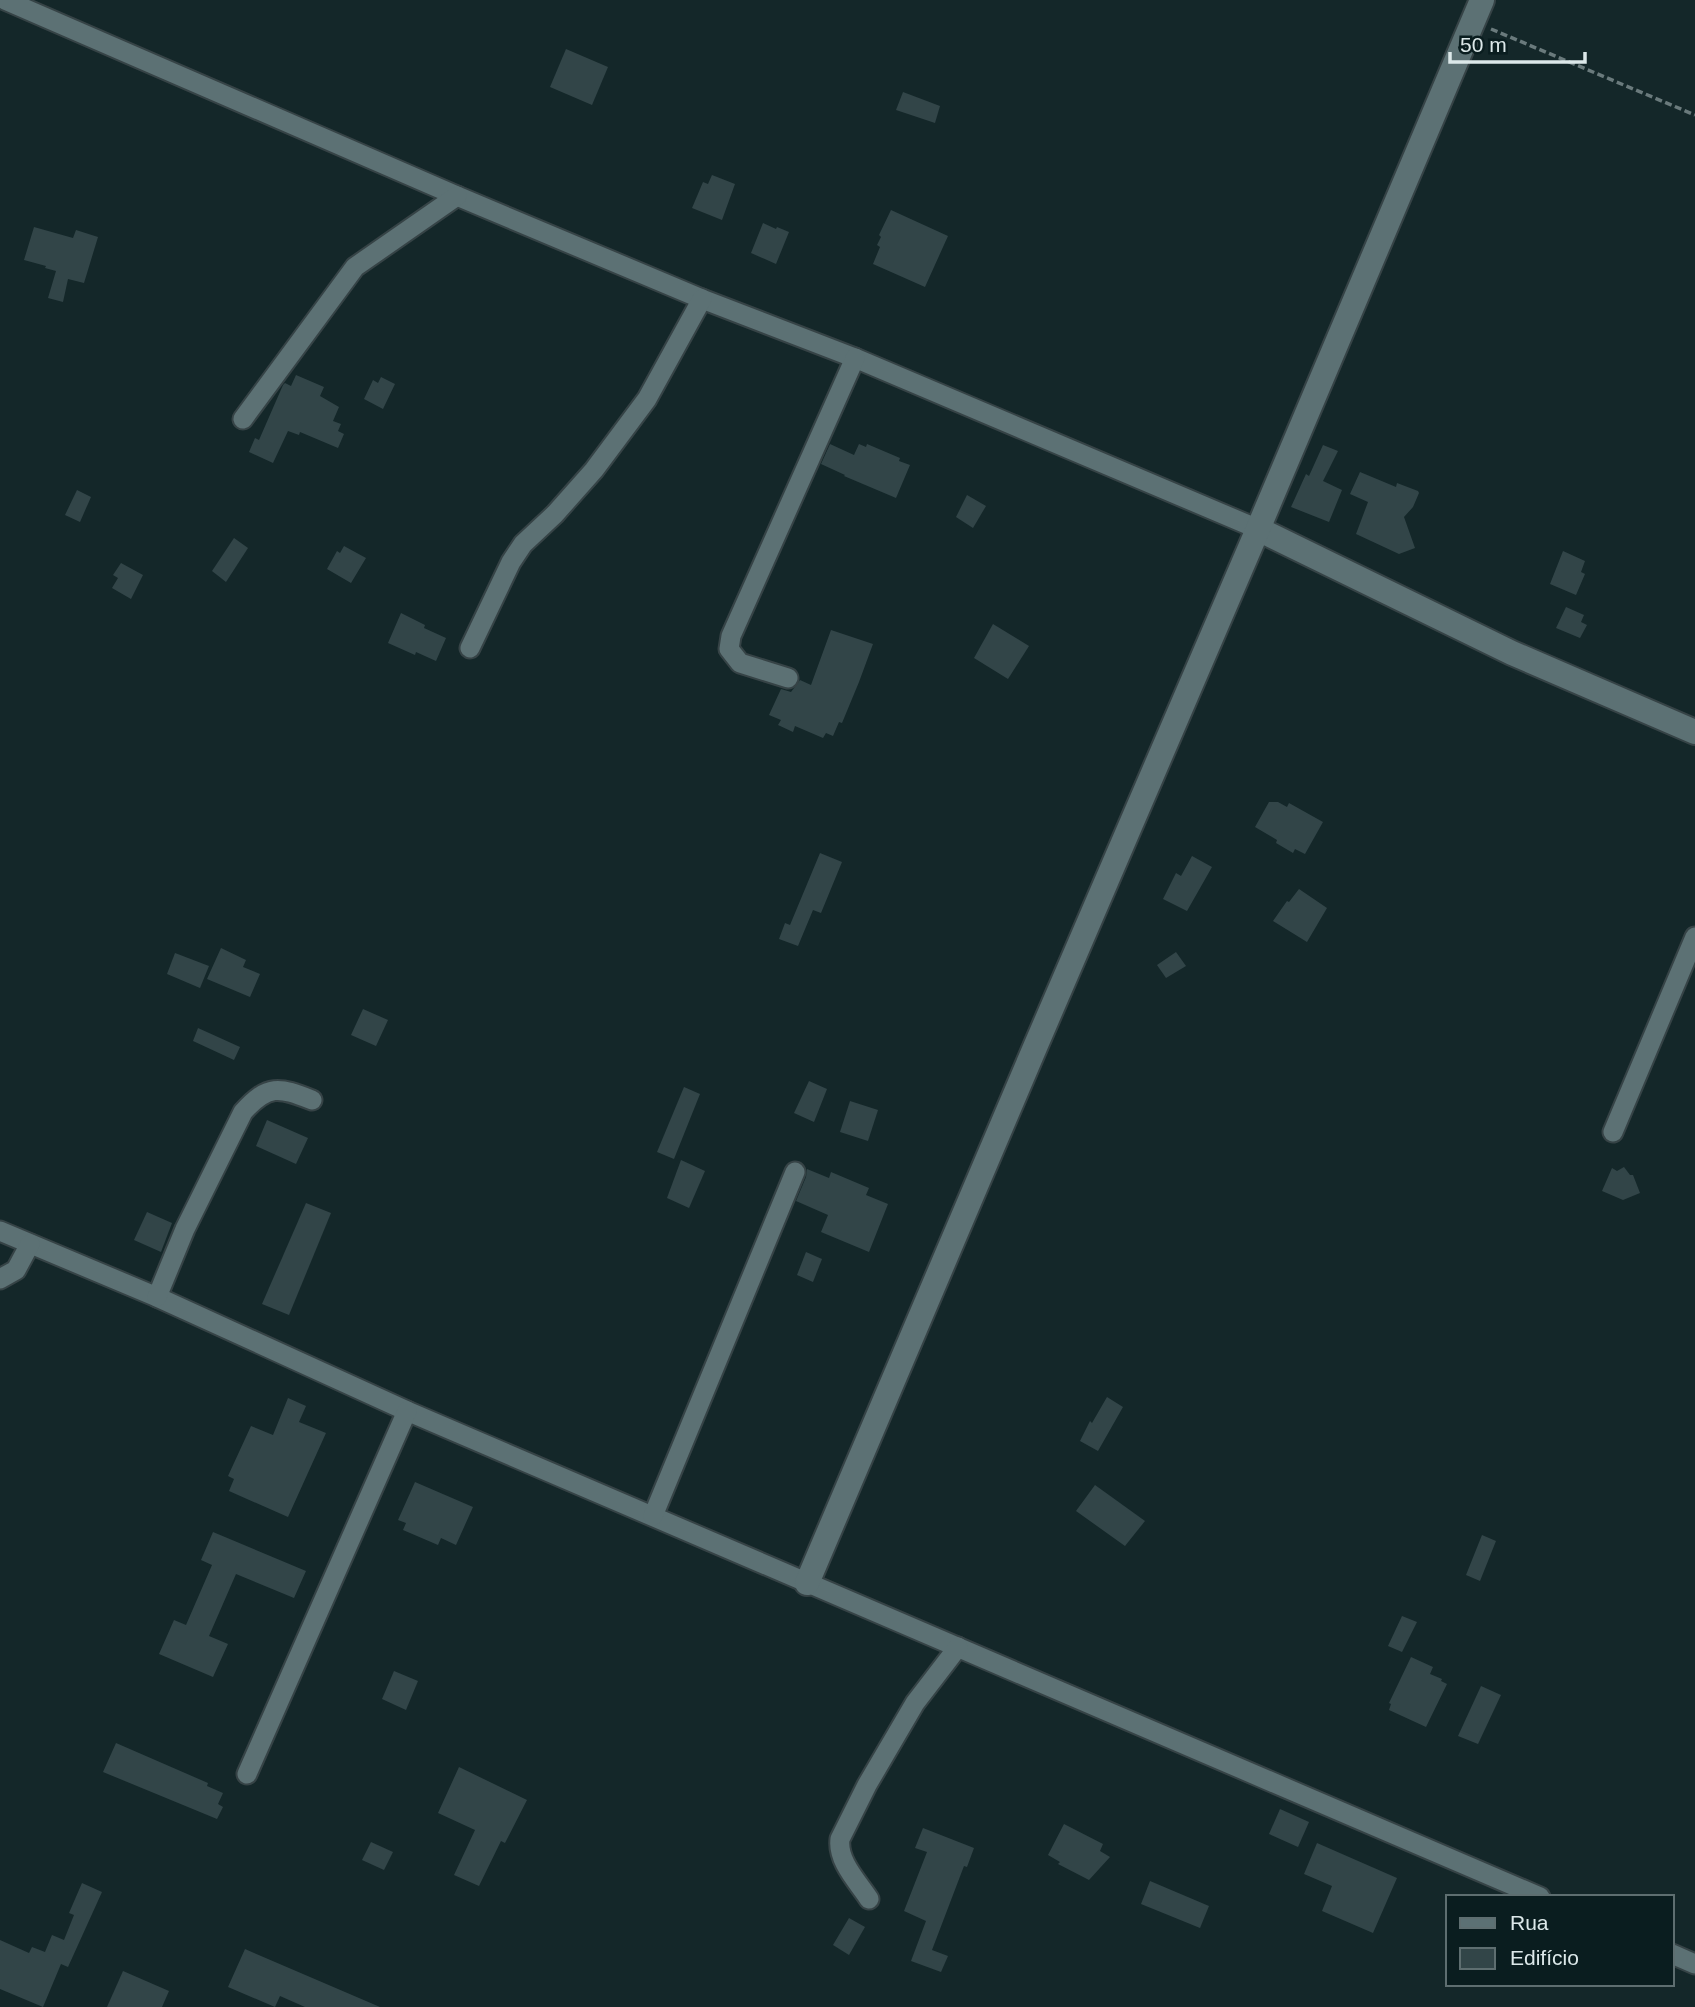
<svg xmlns="http://www.w3.org/2000/svg" width="1695" height="2007" font-family="Helvetica,sans-serif">
  <style>
    .building { fill: #324548 }
    .lines { fill: none; stroke-linecap: round; stroke-linejoin: round }
    .minor-casing { stroke: #364346; stroke-width: 23 }
    .tertiary-casing { stroke: #364346; stroke-width: 28 }
    .path { stroke: #6a7a7c; stroke-width: 3.5; stroke-dasharray: 7 3.5; stroke-linecap: butt }
    .minor { stroke: #5c7174; stroke-width: 19 }
    .tertiary { stroke: #5c7174; stroke-width: 24 }
  </style>
  <rect width="100%" height="100%" fill="#142729"/>
  <!-- building -->
  <g class="building">
    <polygon points="566,49 608,67 592,105 550,87"/>
    <polygon points="903,92 940,106 935,123 896,110"/>
    <polygon points="712,175 735,184 722,220 692,208 703,182 708,184"/>
    <polygon points="891,210 948,236 925,287 873,264 880,247 877,245 881,237 879,235"/>
    <polygon points="763,223 776,229 777,227 789,232 776,264 751,253"/>
    <polygon points="34,227 73,238 76,230 98,237 84,283 68,279 63,302 48,298 56,271 45,268 46,266 24,260"/>
    <polygon points="296,375 324,387 320,396 339,407 333,421 341,424 338,431 344,434 338,448 300,432 299,435 288,431 273,463 249,452 255,438 259,440 283,385 285,383 291,386"/>
    <polygon points="381,377 395,384 383,409 364,399 373,380 378,383"/>
    <polygon points="830,444 854,455 859,444 866,447 867,444 900,458 899,461 910,465 896,498 844,476 845,475 821,464"/>
    <polygon points="1323,445 1338,451 1323,481 1342,490 1329,522 1291,507 1306,474 1309,476"/>
    <polygon points="1360,472 1396,487 1397,483 1418,491 1419,493 1413,507 1404,517 1415,548 1399,554 1356,534 1368,502 1350,494"/>
    <polygon points="77,490 91,497 80,522 65,515"/>
    <polygon points="967,495 986,506 973,528 956,517"/>
    <polygon points="234,538 248,548 226,582 212,571"/>
    <polygon points="344,546 366,558 351,583 327,569 337,551 340,553"/>
    <polygon points="1563,551 1585,561 1581,572 1585,574 1576,595 1550,584"/>
    <polygon points="121,563 143,575 131,599 112,588 118,578 113,575"/>
    <polygon points="1566,607 1584,615 1581,622 1587,625 1580,638 1556,628"/>
    <polygon points="401,613 425,625 424,628 446,638 436,661 416,652 415,655 388,643"/>
    <polygon points="993,624 1029,646 1008,679 974,658"/>
    <polygon points="831,630 873,644 859,682 842,723 839,722 833,736 826,733 823,738 795,726 793,732 778,725 781,720 769,715 781,689 791,692 800,680 811,685"/>
    <polygon points="1269,802 1278,802 1287,807 1289,803 1323,822 1305,854 1295,849 1293,853 1276,843 1277,840 1255,827"/>
    <polygon points="820,853 842,862 821,913 813,910 798,946 779,939 785,923 790,925"/>
    <polygon points="1192,856 1212,867 1187,911 1163,899 1176,873 1181,876"/>
    <polygon points="1299,889 1327,908 1307,942 1273,921 1287,901 1289,902"/>
    <polygon points="221,948 246,960 243,967 260,974 250,997 207,979"/>
    <polygon points="1176,952 1186,966 1166,978 1157,965"/>
    <polygon points="175,953 209,966 200,988 167,974"/>
    <polygon points="363,1009 388,1020 376,1046 351,1035"/>
    <polygon points="198,1028 240,1047 234,1060 193,1041"/>
    <polygon points="809,1081 827,1089 814,1122 794,1113"/>
    <polygon points="684,1087 700,1094 674,1159 657,1152"/>
    <polygon points="850,1101 878,1110 868,1141 840,1132"/>
    <polygon points="267,1120 308,1138 296,1164 256,1146"/>
    <polygon points="681,1160 705,1171 689,1208 667,1198"/>
    <polygon points="1624,1167 1630,1175 1633,1175 1640,1193 1623,1200 1602,1191 1612,1168 1617,1171"/>
    <polygon points="807,1169 829,1178 831,1172 869,1188 866,1195 888,1204 869,1252 821,1232 828,1215 796,1201 806,1177"/>
    <polygon points="306,1203 331,1213 289,1315 262,1304"/>
    <polygon points="147,1212 172,1223 161,1252 134,1240"/>
    <polygon points="806,1252 822,1259 813,1282 797,1275"/>
    <polygon points="1107,1397 1123,1407 1098,1451 1080,1441 1090,1421 1092,1423"/>
    <polygon points="288,1398 306,1406 299,1422 326,1433 288,1517 229,1491 234,1479 228,1476 251,1426 273,1435"/>
    <polygon points="415,1482 473,1507 456,1545 441,1538 438,1545 403,1530 406,1523 398,1520"/>
    <polygon points="1095,1485 1145,1521 1125,1546 1076,1511"/>
    <polygon points="213,1532 306,1571 294,1598 236,1574 209,1636 228,1644 213,1677 159,1654 174,1620 186,1625 212,1565 201,1560"/>
    <polygon points="1482,1535 1496,1541 1480,1581 1466,1575"/>
    <polygon points="1402,1616 1417,1622 1402,1652 1388,1646"/>
    <polygon points="1411,1657 1433,1667 1430,1674 1442,1679 1441,1681 1447,1684 1426,1727 1389,1710 1391,1704 1389,1703"/>
    <polygon points="394,1671 418,1681 406,1710 382,1699"/>
    <polygon points="1481,1686 1501,1695 1478,1744 1458,1736"/>
    <polygon points="116,1743 208,1783 207,1786 223,1793 218,1804 223,1807 217,1819 103,1772"/>
    <polygon points="459,1767 527,1800 505,1843 501,1841 479,1886 454,1875 475,1830 438,1813"/>
    <polygon points="1280,1809 1309,1822 1298,1847 1269,1834"/>
    <polygon points="1064,1824 1103,1844 1100,1851 1110,1857 1089,1880 1058,1864 1060,1862 1048,1855"/>
    <polygon points="923,1828 974,1848 967,1867 964,1866 932,1950 948,1956 941,1972 911,1961 926,1921 904,1911 927,1852 915,1848"/>
    <polygon points="371,1842 393,1852 384,1870 362,1860"/>
    <polygon points="1317,1843 1397,1878 1373,1933 1322,1911 1332,1886 1304,1874"/>
    <polygon points="1150,1881 1209,1906 1200,1928 1141,1904"/>
    <polygon points="82,1883 102,1892 68,1967 61,1964 43,2007 0,1989 0,1940 29,1953 32,1947 45,1952 52,1935 64,1940 74,1915 69,1913"/>
    <polygon points="849,1918 865,1927 849,1955 833,1945"/>
    <polygon points="245,1949 254,1953 380,2007 305,2007 280,1996 275,2007 228,1987"/>
    <polygon points="123,1971 169,1991 162,2007 107,2007"/>
  </g>
  <g class="lines">
    <defs>
      <g id="minor">
        <polyline points="5,0 457,196 702,299 855,358 1258,529"/>
        <polyline points="243,419 355,267 457,196"/>
        <polyline points="470,648 511,562 523,544 555,514 594,470 647,399 702,299"/>
        <polyline points="788,678 740,663 729,649 731,636 855,358"/>
        <polyline points="1613,1132 1695,937"/>
        <polyline points="0,1231 157,1297 407,1411 1540,1897"/>
        <polyline points="0,1279 16,1270 30,1244"/>
        <path d="M157,1297L185,1229L243,1112C268,1084 279,1087 312,1100"/>
        <polyline points="653,1516 795,1172"/>
        <polyline points="247,1774 407,1411"/>
        <path d="M869,1899C858,1882 837,1861 840,1839L867,1785L915,1703L958,1647"/>
        <polyline points="1672,1954 1695,1964"/>
      </g>
      <g id="tertiary">
        <polyline points="1258,529 1512,653 1695,732"/>
        <polyline points="807,1583 1036,1045 1258,529 1482,0"/>
      </g>
    </defs>
    <!-- minor casing -->
    <use href="#minor" class="minor-casing"/>
    <!-- tertiary casing -->
    <use href="#tertiary" class="tertiary-casing"/>
    <!-- path -->
    <polyline class="path" points="1491,29 1695,115"/>
    <!-- minor -->
    <use href="#minor" class="minor"/>
    <!-- tertiary -->
    <use href="#tertiary" class="tertiary"/>
  </g>
  <!-- legend -->
  <rect x="1446" y="1895" width="228" height="91" fill="#0a1d1f" stroke="#5e6e70" stroke-width="2"/>
  <rect x="1460" y="1918" width="35" height="10" fill="#5c7174" stroke="#5e6e70" stroke-width="2"/>
  <text x="1510" y="1930" font-size="21" fill="#dce8e9">Rua</text>
  <rect x="1460" y="1948" width="35" height="21" fill="#324548" stroke="#5e6e70" stroke-width="2"/>
  <text x="1510" y="1965" font-size="21" fill="#dce8e9">Edifício</text>
  <!-- scale -->
  <path d="M1450 52v10h135v-10" fill="none" stroke="#dce8e9" stroke-width="3.5"/>
  <text x="1460" y="52" font-size="21" fill="#dce8e9" stroke="#0a1d1f" stroke-width="5" paint-order="stroke">50 m</text>
</svg>
